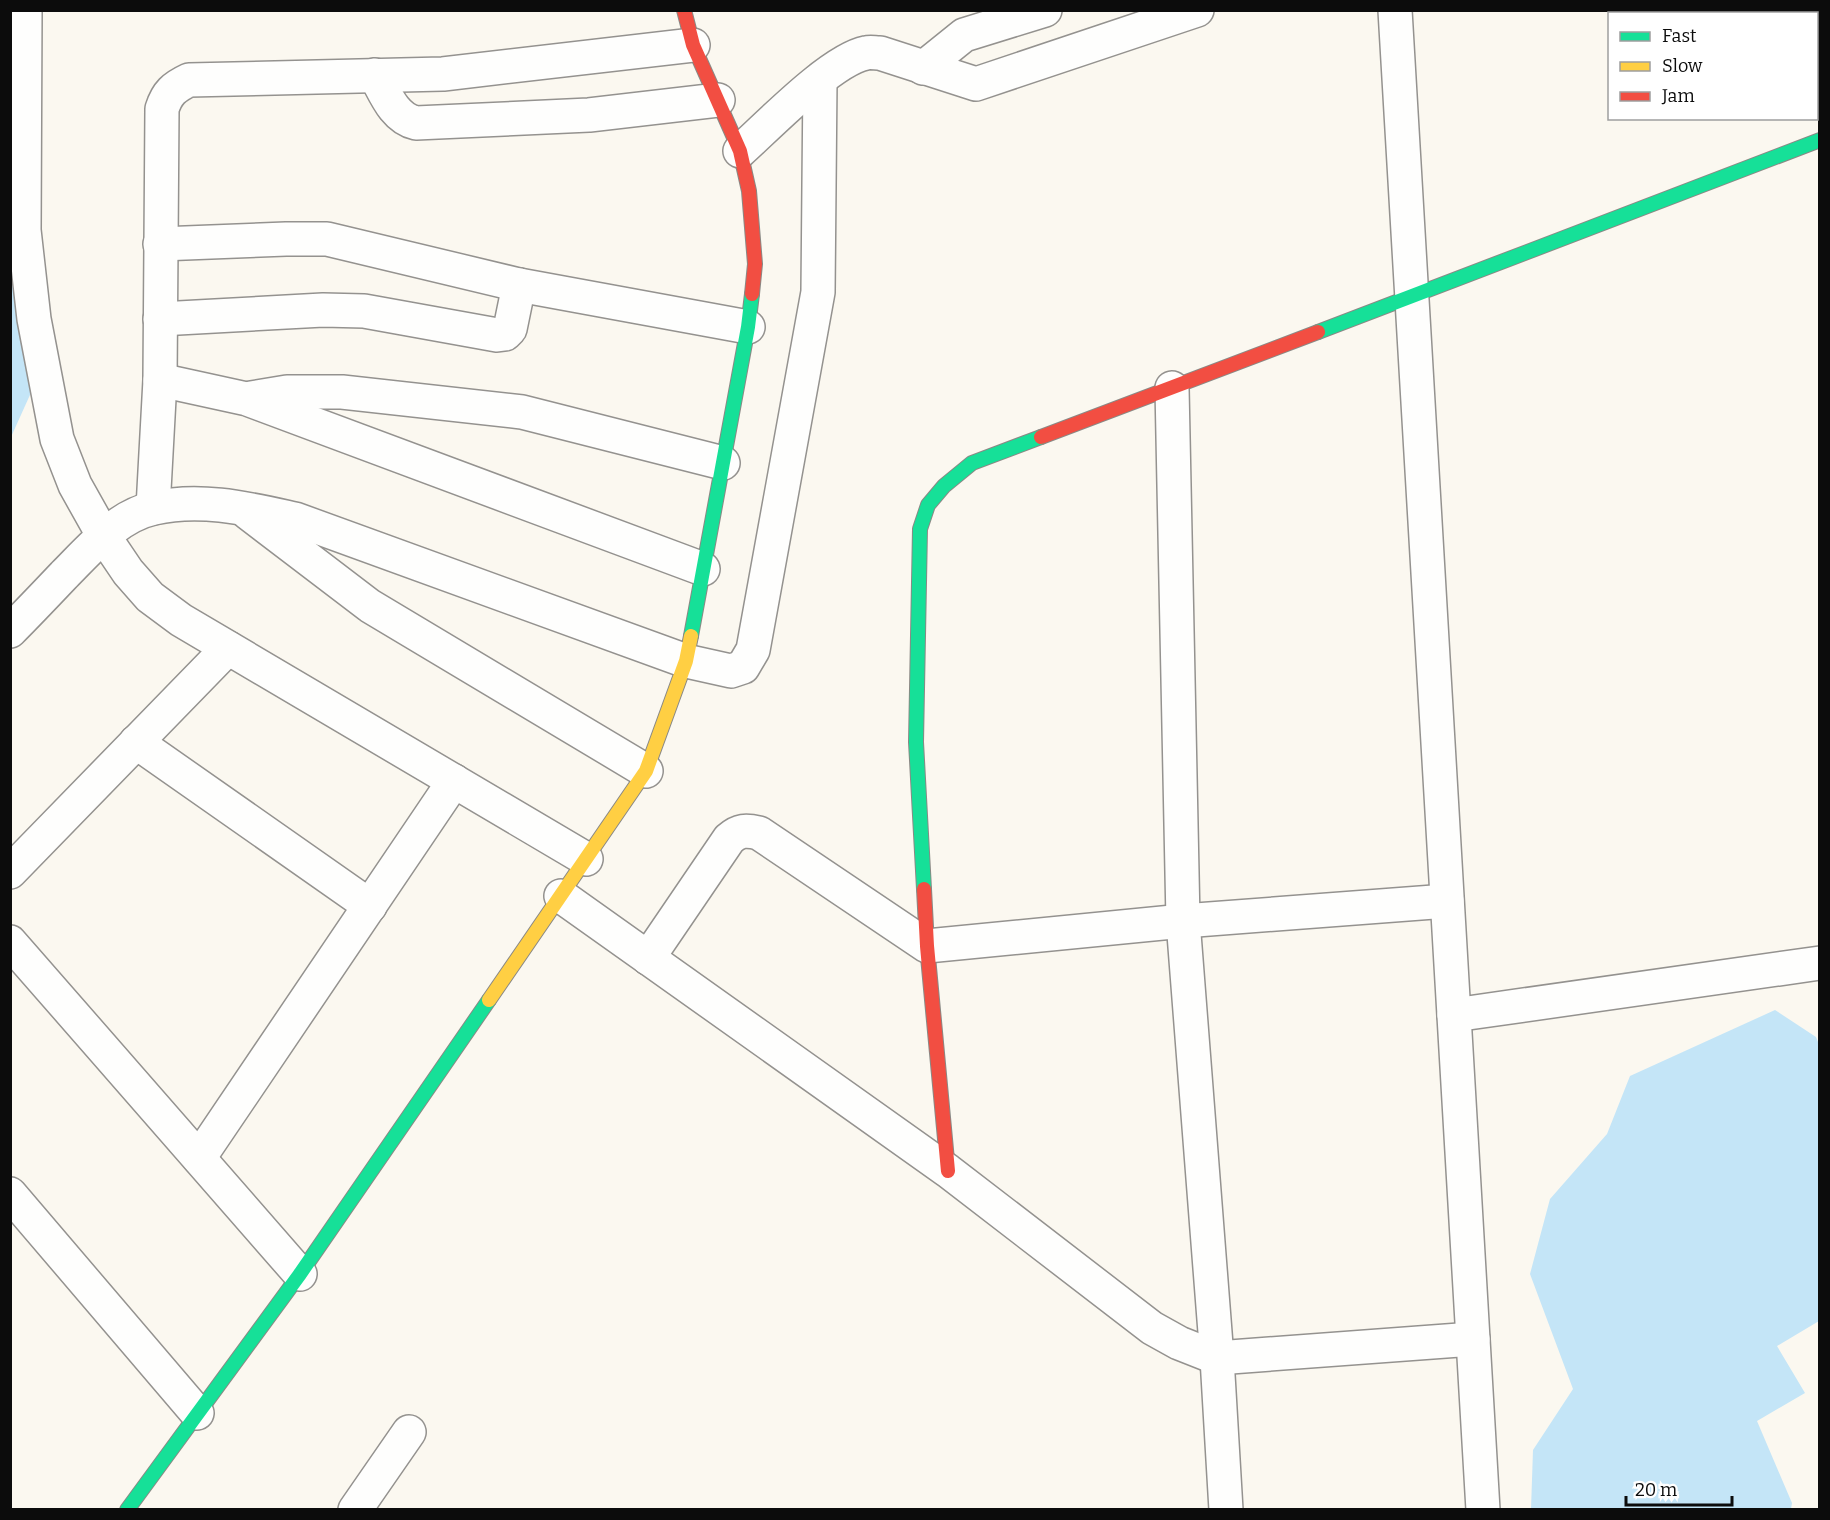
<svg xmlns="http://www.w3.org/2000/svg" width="1830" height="1520" font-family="Bitter,serif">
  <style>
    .water { fill: #c4e5f7 }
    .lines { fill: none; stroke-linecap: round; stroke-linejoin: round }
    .street-casing { stroke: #94928f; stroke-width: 36 }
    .fast-casing { stroke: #8a8985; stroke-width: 16 }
    .slow-casing { stroke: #8a8985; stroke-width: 16 }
    .jam-casing { stroke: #8a8985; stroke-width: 16 }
    .street { stroke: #fefefd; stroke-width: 33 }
    .fast { stroke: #16e098; stroke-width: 14 }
    .slow { stroke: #ffcf43; stroke-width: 14 }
    .jam { stroke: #f24e42; stroke-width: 14 }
  </style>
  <rect width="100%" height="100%" fill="#fbf8f0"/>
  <!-- water -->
  <g class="water">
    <polygon points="10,253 34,386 11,437 10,437"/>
    <polygon points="1775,1010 1816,1037 1820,1047 1819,1321 1777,1346 1805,1393 1757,1421 1792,1503 1791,1509 1531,1509 1533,1450 1573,1389 1530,1274 1550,1199 1607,1134 1630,1076"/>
  </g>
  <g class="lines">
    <defs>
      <g id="street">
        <polyline points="25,10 24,230 34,319 57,439 75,485 103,535 128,572 150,597 181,620 586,859"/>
        <polyline points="1395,10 1483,1510"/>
        <polyline points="923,68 964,35 1045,10"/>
        <path d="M375,75C385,93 394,118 416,123L589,115L718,100"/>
        <path d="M740,151C768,126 831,60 866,53C870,52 875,53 880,53L976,84L1197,10"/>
        <polyline points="160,244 286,239 327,239 519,285 748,327"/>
        <polyline points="160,319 323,310 364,311 497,335 505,334 510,329 519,285"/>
        <polyline points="160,380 247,399 703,569"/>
        <polyline points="1172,388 1183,921 1217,1358 1226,1510"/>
        <polyline points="251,398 287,392 342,392 522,412 723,463"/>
        <path d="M153,508L160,380L162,109C167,93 174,87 189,80L443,74L693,45"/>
        <polyline points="248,513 370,606 646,771"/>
        <path d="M10,631C28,613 46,594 64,575C90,549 117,516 154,508C201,497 249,509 295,519L686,661L731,671L743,667L753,650L818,292L820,80"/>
        <polyline points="136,742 370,906"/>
        <polyline points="10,872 228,648"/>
        <polyline points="561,896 948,1171 1152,1328 1179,1343 1217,1358 1473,1339"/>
        <polyline points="10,942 300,1274"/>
        <path d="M648,958L729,839C739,830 746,830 759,833L927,946L1183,921L1447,901"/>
        <polyline points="1454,1015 1820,963"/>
        <polyline points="199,1158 454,781"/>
        <polyline points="10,1194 197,1413"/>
        <polyline points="355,1510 409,1432"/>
      </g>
      <g id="fast">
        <polyline points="1318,332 1820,140"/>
        <polyline points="691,636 748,327 752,294"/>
        <polyline points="924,889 916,742 920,529 928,505 944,486 972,463 1041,437"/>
        <polyline points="127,1510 300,1274 489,1000"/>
      </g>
      <polyline id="slow" points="489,1000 646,771 686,661 691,636"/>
      <g id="jam">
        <polyline points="684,10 693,45 740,151 749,191 755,264 752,294"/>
        <polyline points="1041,437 1318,332"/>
        <polyline points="924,889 927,946 948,1171"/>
      </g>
    </defs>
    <!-- street casing -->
    <use href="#street" class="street-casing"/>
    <!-- fast casing -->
    <use href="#fast" class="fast-casing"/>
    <!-- slow casing -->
    <use href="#slow" class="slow-casing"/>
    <!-- jam casing -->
    <use href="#jam" class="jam-casing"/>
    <!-- street -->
    <use href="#street" class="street"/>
    <!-- fast -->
    <use href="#fast" class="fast"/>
    <!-- slow -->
    <use href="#slow" class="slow"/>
    <!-- jam -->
    <use href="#jam" class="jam"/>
  </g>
  <!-- border -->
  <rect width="1830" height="1520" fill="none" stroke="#0c0c0c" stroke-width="24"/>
  <!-- legend -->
  <rect x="1608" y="12" width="210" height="108" fill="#ffffff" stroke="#9e9e9e" stroke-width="1.5"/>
  <rect x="1620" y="32" width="30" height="9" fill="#16e098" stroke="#9e9e9e" stroke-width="1.5"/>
  <text x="1662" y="42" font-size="18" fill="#0c0c0c">Fast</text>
  <rect x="1620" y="62" width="30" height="9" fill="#ffcf43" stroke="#9e9e9e" stroke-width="1.5"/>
  <text x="1662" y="72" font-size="18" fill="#0c0c0c">Slow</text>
  <rect x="1620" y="92" width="30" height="9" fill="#f24e42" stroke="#9e9e9e" stroke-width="1.5"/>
  <text x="1662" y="102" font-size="18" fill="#0c0c0c">Jam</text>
  <!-- scale -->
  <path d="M1626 1496v9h106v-9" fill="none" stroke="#0c0c0c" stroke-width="3"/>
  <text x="1635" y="1496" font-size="18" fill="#0c0c0c" stroke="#ffffff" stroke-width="4.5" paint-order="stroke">20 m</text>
</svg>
